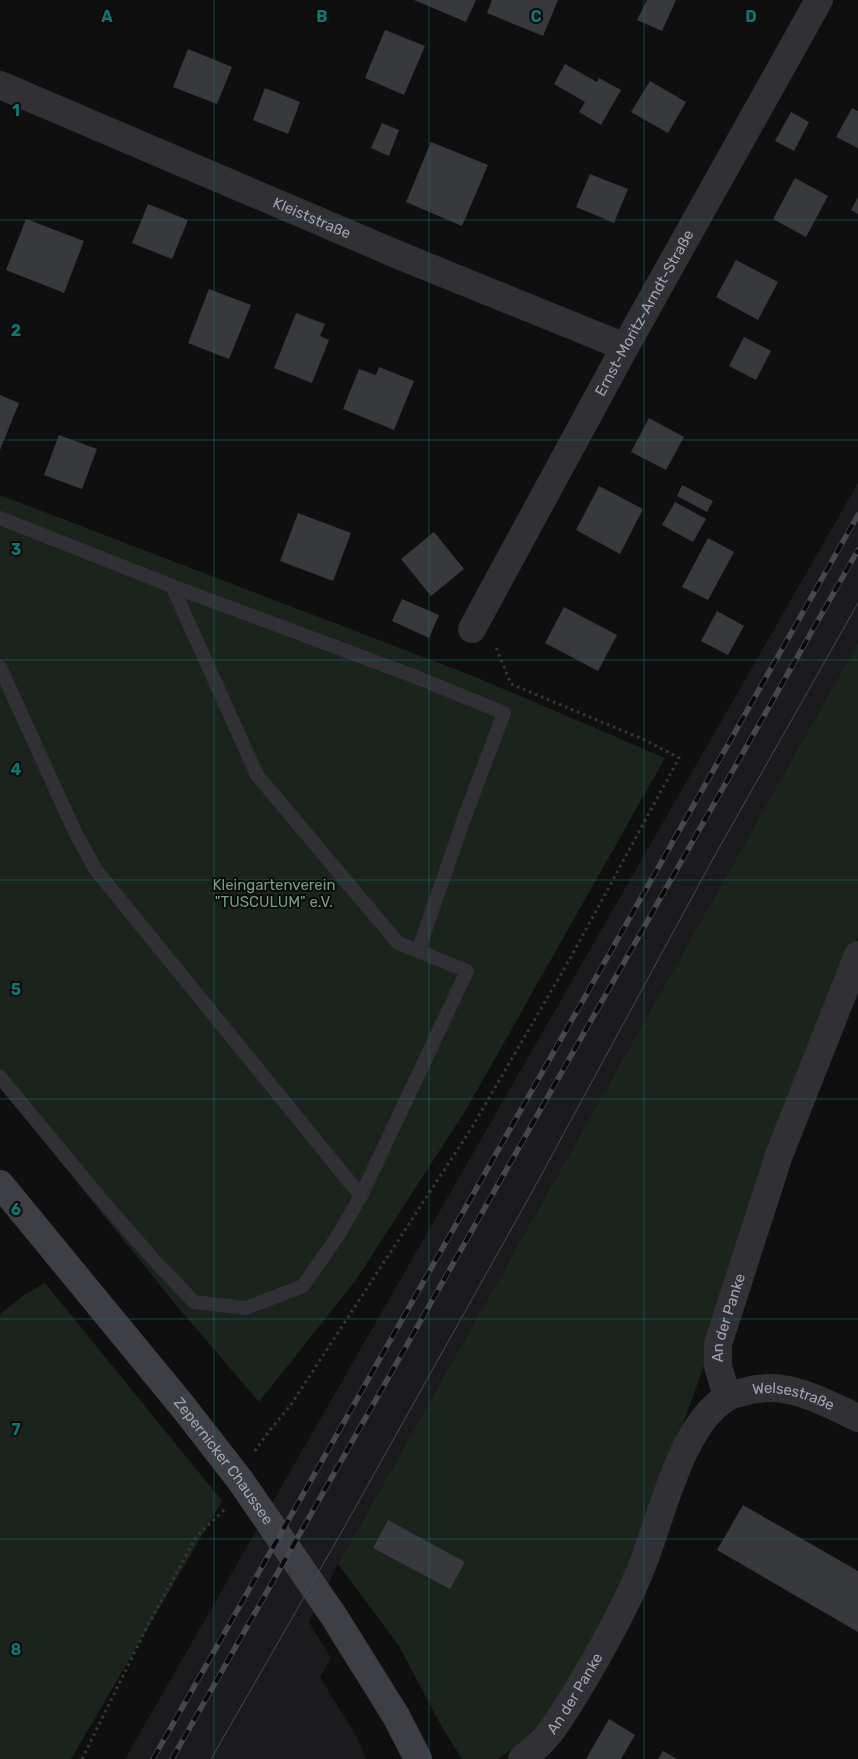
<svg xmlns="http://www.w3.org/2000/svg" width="858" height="1759" font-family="Rubik,sans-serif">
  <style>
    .built { fill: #1b1b1d }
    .green { fill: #1b231d }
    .building { fill: #38393d }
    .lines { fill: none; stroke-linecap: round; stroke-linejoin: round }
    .path { stroke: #36373c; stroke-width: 3; stroke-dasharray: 2.5 4; stroke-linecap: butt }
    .service { stroke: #303035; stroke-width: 14 }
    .minor { stroke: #303035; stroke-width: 28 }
    .secondary { stroke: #3e3e45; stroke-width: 28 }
    .tram { stroke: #47474e; stroke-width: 1 }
    .rail-casing { stroke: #47474e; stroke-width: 5.5 }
    .rail { stroke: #0a0a0b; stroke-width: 4; stroke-dasharray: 11; stroke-linecap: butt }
    .grid { fill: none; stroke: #0f766e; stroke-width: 1; stroke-opacity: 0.55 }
    .labels { text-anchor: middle; stroke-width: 4; stroke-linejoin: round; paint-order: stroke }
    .street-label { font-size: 15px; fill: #9fa2b1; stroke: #0a0a0b }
    .park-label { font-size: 15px; fill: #769d7e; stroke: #0a0a0b }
    .grid-label { font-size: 16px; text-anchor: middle; font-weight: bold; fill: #0f766e; stroke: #0a0a0b; stroke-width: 4; stroke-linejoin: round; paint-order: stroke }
  </style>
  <rect width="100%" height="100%" fill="#0f0f10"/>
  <!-- built -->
  <polygon class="built" points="858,483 858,642 338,1564 309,1622 331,1658 320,1677 358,1739 366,1759 125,1759"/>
  <!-- green -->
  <g class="green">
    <polygon points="0,495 478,678 665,758 467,1108 356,1280 259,1402 176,1305 0,1087"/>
    <polygon points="858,642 858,937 774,1150 708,1354 664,1477 606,1619 552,1708 524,1741 498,1759 462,1759 442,1727 399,1646 338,1564"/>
    <polygon points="45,1283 222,1501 71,1759 0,1759 0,1314 24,1295"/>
  </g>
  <!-- building -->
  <g class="building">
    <polygon points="414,0 476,0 466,22"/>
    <polygon points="492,0 558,0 543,36 487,13"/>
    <polygon points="647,0 676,0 662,31 637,20"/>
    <polygon points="385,30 425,46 404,95 365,78"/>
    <polygon points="188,49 232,67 217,104 173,87"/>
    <polygon points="565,64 597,82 599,78 621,90 601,125 579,112 585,102 554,84"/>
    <polygon points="650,81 686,102 668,133 631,112"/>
    <polygon points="265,88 300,102 288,134 253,120"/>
    <polygon points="852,108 858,111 858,148 836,137"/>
    <polygon points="791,112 809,122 794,151 775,141"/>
    <polygon points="382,123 399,130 389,156 371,148"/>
    <polygon points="431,142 488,165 462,226 406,202"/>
    <polygon points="590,174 628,189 614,223 576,207"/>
    <polygon points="795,178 828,196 806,237 773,219"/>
    <polygon points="858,197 858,214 851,210"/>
    <polygon points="148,204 188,220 172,259 132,243"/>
    <polygon points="26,219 84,241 64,293 6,270"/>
    <polygon points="736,260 778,282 758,320 716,297"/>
    <polygon points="209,289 251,305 229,359 188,343"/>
    <polygon points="296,313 325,324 320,336 329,340 312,383 274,368"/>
    <polygon points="744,337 771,351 756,380 729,366"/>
    <polygon points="379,367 414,381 394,430 343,409 359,369 376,375"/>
    <polygon points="0,395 19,403 0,450"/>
    <polygon points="649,418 684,437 666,470 631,452"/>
    <polygon points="59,435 97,449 82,489 44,475"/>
    <polygon points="682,485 713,501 707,512 677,496"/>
    <polygon points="599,486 643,509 620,554 576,530"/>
    <polygon points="675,502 706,519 693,542 662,525"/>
    <polygon points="298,513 351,533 333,581 280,561"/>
    <polygon points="434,532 464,569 431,596 401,559"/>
    <polygon points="708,538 734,552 708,600 682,587"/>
    <polygon points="402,599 439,615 429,638 392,621"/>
    <polygon points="564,607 617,635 598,671 545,643"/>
    <polygon points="717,611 744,626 728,655 701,641"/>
    <polygon points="743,1505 858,1571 858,1632 717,1550"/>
    <polygon points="388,1520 465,1562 450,1589 373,1548"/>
    <polygon points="609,1719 635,1735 621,1759 586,1759"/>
    <polygon points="663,1751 677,1759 658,1759"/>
  </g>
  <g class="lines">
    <!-- path -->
    <g class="path">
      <polyline points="255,1451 269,1431 290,1406 471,1129 571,957 679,758 645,740 511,684 495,645"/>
      <polyline points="82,1759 148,1625 196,1537 226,1508"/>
    </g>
    <!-- service -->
    <g class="service">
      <polyline points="0,518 172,586 416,677 504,713 465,816 418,951 467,971 361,1196 339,1234 303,1286 246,1308 194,1302 155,1261 100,1198 0,1077"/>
      <polyline points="172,586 257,775 398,943 418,951"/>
      <polyline points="0,667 76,834 96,870 361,1196"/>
    </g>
    <!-- minor -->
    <g class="minor">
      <path id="s1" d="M0,85L396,254L625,347"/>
      <path id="s2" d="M472,629L625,347L819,0"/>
      <path id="s3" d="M727,1397L718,1366V1344L779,1155L858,955"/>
      <path id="s4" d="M522,1759C530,1752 540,1745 547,1736C562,1718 574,1696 586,1676C606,1642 625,1608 640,1571C661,1522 679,1427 726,1398C730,1395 735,1394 740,1393C783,1378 820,1400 858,1418"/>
    </g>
    <!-- secondary -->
    <path class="secondary" id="s5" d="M0,1184L184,1408L240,1480L333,1615L396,1716L418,1759"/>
    <!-- tram -->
    <polyline class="tram" points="211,1759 341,1533 532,1192 715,855 858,603"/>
    <defs>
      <g id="rail">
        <polyline points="153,1759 858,515"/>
        <polyline points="172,1759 858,550"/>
      </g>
    </defs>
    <!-- rail casing -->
    <use href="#rail" class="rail-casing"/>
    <!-- rail -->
    <use href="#rail" class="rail"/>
  </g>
  <!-- grid -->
  <path class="grid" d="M214,0V1759M429,0V1759M644,0V1759M0,220H858M0,440H858M0,660H858M0,880H858M0,1099H858M0,1319H858M0,1539H858"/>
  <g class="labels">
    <!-- street labels -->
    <g class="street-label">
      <text dy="5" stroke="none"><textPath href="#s1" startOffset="339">Kleiststraße</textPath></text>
      <text dy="5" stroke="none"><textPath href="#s2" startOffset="360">Ernst-Moritz-Arndt-Straße</textPath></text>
      <text dy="5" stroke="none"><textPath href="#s3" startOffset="82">An der Panke</textPath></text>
      <text dy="5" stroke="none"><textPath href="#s4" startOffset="490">Welsestraße</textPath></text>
      <text dy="5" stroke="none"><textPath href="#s5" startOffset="356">Zepernicker Chaussee</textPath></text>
      <text dy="5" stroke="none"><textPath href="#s4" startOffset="85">An der Panke</textPath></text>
    </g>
    <!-- park labels -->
    <g class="park-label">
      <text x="274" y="890">Kleingartenverein<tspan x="274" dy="17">"TUSCULUM" e.V.</tspan></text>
    </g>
  </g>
  <g class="grid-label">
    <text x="107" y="22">A</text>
    <text x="322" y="22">B</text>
    <text x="536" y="22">C</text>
    <text x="751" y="22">D</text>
    <text x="16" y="116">1</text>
    <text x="16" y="336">2</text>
    <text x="16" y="555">3</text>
    <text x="16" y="775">4</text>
    <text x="16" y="995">5</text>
    <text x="16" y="1215">6</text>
    <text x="16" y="1435">7</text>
    <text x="16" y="1655">8</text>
  </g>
</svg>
